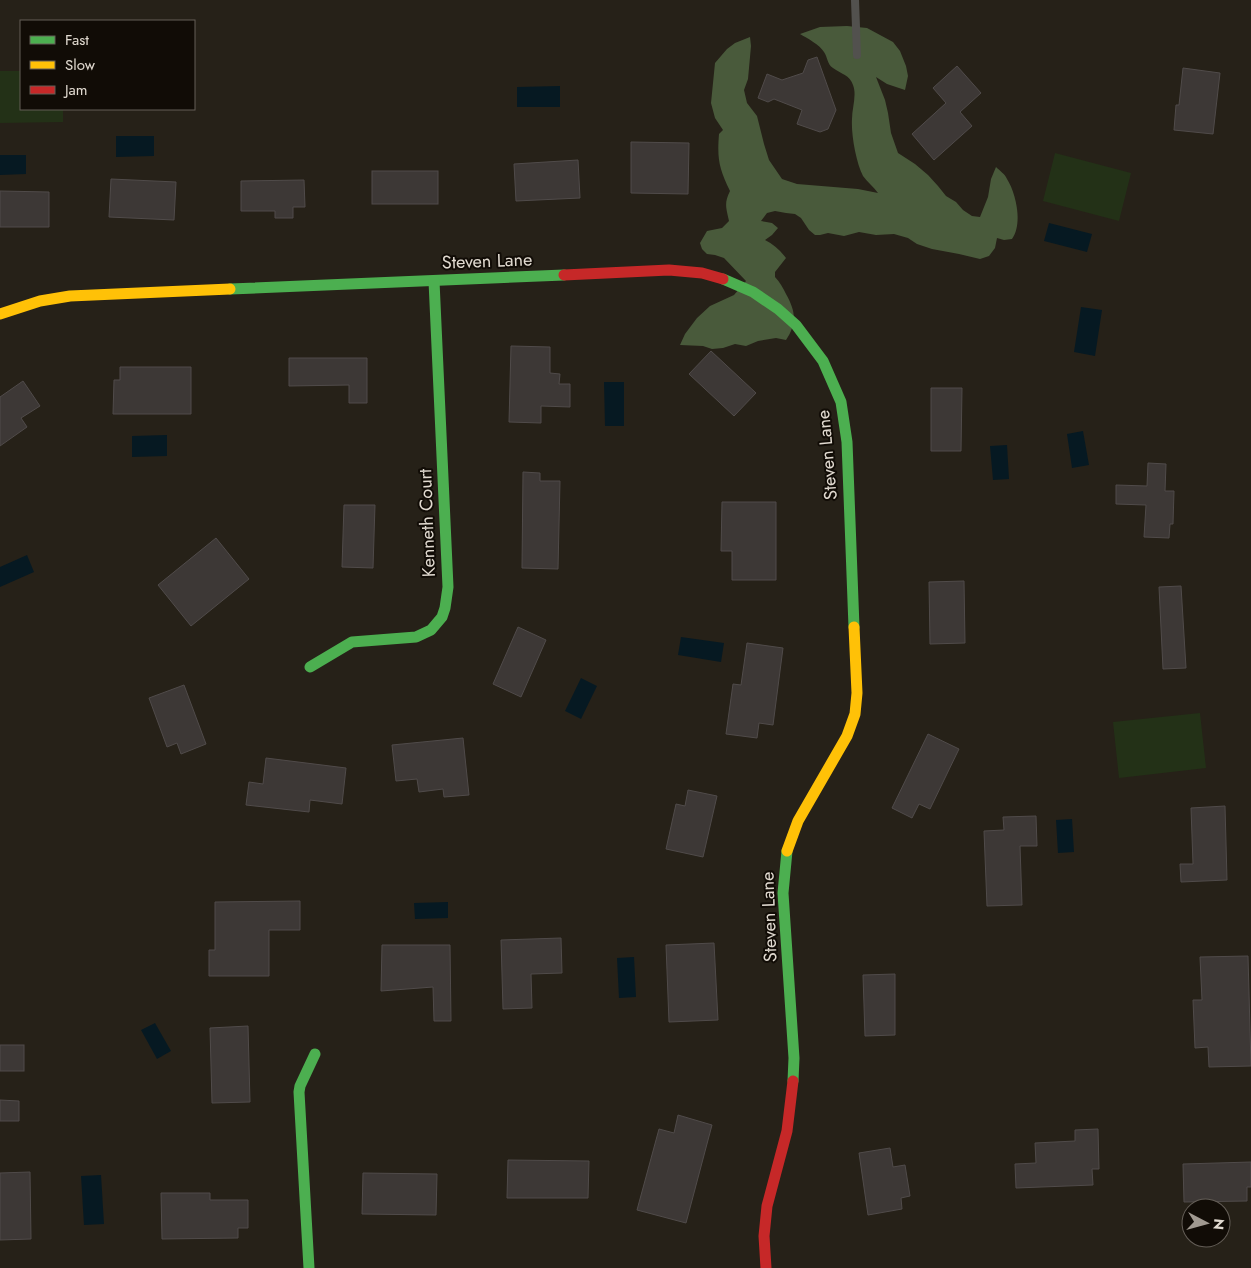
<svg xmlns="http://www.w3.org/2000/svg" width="1251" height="1268" font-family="Jost,sans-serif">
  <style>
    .green { fill: #233117 }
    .forest { fill: #495a3b }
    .water { fill: #061922 }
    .building { fill: #3d3836; stroke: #504b4a }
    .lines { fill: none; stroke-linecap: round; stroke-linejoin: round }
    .lane { stroke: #52514e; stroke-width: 8 }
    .fast { stroke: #4caf50; stroke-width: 11 }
    .slow { stroke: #ffc107; stroke-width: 11 }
    .jam { stroke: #c62828; stroke-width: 11 }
    .labels { text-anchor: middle; stroke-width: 4; stroke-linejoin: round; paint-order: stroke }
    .street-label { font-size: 18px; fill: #e1dad0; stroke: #110c06 }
  </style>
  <rect width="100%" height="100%" fill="#262118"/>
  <!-- green -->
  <g class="green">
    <polygon points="0,71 21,71 21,109 63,109 63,122 0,123"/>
    <polygon points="1055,153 1131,173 1119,221 1043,201"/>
    <polygon points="1200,713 1206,768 1119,778 1113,722"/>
  </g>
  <!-- forest -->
  <path class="forest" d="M847,26L867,28L893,42L900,51L906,66L908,76L905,90L887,84L876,77L885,100L888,113L891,133L898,153L915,164L928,175L938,186L946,196L956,202L963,210L972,216L980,217L988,197L991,179L996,167C1000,171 1005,174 1007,179C1016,193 1023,224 1012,239L1004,240L997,238L995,248L989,256L980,259L959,254L932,249L917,244L908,238L894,234L876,235L859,232L844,236L828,233L820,235H815L809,230L801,218L795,214L786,213L775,211L767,213L761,221L772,223L778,228L772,235L765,240C773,244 780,250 786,258L775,272V277C780,282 783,288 786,294C796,312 797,323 786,340L776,338L758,341L746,346L735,344L723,348L712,349L703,346L680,345L685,334L697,318L710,306L734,295L746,281L724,258L715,255L707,254L702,249L700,243L707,231L722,228L729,221C726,207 724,203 730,191C719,168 717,159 719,134L723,130L715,118L711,103L715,63L727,49L735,43L750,37L751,46L748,79L744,90L747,103L757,116L764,144L769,160L782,179L797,184L858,189L878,193C874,187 867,182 863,176C856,162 851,134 852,119C852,108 857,95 853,85C850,75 841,74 833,68C827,64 828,58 824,52C820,45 807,38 800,34L820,27Z"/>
  <!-- water -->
  <g class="water">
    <polygon points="560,86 560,107 517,107 517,87"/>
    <polygon points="116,136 154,136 154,156 116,157"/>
    <polygon points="0,155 26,155 26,174 0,175"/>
    <polygon points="1049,223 1092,234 1087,252 1044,241"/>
    <polygon points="1081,307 1102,310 1095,356 1074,352"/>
    <polygon points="604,382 624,382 624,426 605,426"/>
    <polygon points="1083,431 1089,465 1072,468 1067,434"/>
    <polygon points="167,435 167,456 132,457 132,436"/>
    <polygon points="1007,445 1009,479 993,480 990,446"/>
    <polygon points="27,555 34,572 0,587 0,567"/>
    <polygon points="681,637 724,643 721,662 678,655"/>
    <polygon points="581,678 597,686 581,719 565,711"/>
    <polygon points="1072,819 1074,852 1058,853 1056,820"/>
    <polygon points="448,902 448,918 415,919 414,903"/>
    <polygon points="634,957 636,997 619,998 617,958"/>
    <polygon points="155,1023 171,1051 157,1059 141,1030"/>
    <polygon points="101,1175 104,1224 84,1225 81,1176"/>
  </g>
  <!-- building -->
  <g class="building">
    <polygon points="817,57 836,110 828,129 820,132 797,124 802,110 774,99 768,102 758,98 767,74 782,80 803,73 808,60"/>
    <polygon points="957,66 981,93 960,112 972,126 934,160 912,134 946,103 933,88"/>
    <polygon points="1183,68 1220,73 1213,134 1174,130 1176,105 1179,105"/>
    <polygon points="631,142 689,143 688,194 631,193"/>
    <polygon points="578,160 580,198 516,201 514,164"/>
    <rect x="372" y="171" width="66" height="33"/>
    <polygon points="111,179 176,182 174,220 109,217"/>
    <polygon points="304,180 305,207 293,207 293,218 275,218 275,211 241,211 241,181"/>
    <polygon points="0,191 49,192 49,227 0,227"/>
    <polygon points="511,346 550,347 550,373 560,374 559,384 570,384 570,407 541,406 541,423 509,422"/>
    <polygon points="711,351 756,393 734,416 689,374"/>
    <polygon points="289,358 367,358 367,403 349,403 349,385 289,386"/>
    <polygon points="120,367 191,367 191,414 113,414 114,380 120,380"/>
    <polygon points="23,381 40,406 21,418 27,427 0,446 0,397"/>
    <polygon points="931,388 962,388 961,451 931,451"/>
    <polygon points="1148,463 1166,464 1165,491 1174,491 1173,524 1170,524 1169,538 1144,537 1146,505 1116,504 1116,485 1147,486"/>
    <polygon points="523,472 540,473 540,481 560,481 558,569 522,568"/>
    <polygon points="722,502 776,502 776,580 732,580 732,551 721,551"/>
    <polygon points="344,505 375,505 373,568 342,567"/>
    <polygon points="216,538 249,579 191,626 158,585"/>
    <polygon points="964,581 965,643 930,644 929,582"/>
    <polygon points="1181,586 1186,668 1163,669 1159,587"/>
    <polygon points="518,627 546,640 521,697 493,684"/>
    <polygon points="747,643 783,648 773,725 759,723 757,738 726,734 733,684 741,685"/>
    <polygon points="184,685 206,744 181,754 177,743 167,747 149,698"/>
    <polygon points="928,734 959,749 930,809 919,804 912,818 892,808"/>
    <polygon points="463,738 469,795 444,797 443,789 419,792 417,779 396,781 392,745"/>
    <polygon points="266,758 346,768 342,804 310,800 309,812 246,805 249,782 263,784"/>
    <polygon points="688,790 717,796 703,857 666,849 676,804 685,806"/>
    <polygon points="1225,806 1227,880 1181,882 1180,864 1193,864 1191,808"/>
    <polygon points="1036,816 1037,846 1020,846 1022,905 987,906 984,831 1004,830 1003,817"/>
    <polygon points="300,901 300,930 269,930 269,976 209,976 209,950 215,950 215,902"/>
    <polygon points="561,938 562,973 531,974 532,1008 503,1009 501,940"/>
    <polygon points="714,943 718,1020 669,1022 666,945"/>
    <polygon points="382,945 450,945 451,1021 434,1021 433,987 381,991"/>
    <polygon points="1248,956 1251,1066 1209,1067 1208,1047 1195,1048 1193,1000 1202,1000 1200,957"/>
    <polygon points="895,974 895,1035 865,1036 863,975"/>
    <polygon points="248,1026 250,1102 212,1103 210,1028"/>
    <rect x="0" y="1045" width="24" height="26"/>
    <polygon points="0,1100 19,1101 19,1121 0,1121"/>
    <polygon points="678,1115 712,1125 686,1223 637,1210 659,1129 674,1133"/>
    <polygon points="1098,1129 1099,1169 1092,1169 1093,1185 1016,1188 1015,1164 1036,1163 1035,1143 1075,1141 1075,1130"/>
    <polygon points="890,1148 893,1167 905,1165 910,1196 901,1198 902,1209 868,1215 859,1153"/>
    <polygon points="508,1160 589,1161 588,1198 507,1198"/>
    <polygon points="1251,1162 1251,1187 1247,1187 1247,1201 1184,1202 1183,1164"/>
    <polygon points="30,1172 31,1239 0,1240 0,1173"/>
    <polygon points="363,1173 437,1174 436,1215 362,1214"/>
    <polygon points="161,1193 210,1193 210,1200 248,1200 248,1228 238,1228 238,1238 162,1239"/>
  </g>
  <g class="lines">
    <!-- lane -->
    <polyline class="lane" points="855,0 857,55"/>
    <!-- fast -->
    <g class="fast">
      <polyline points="723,279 753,292 778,309 796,325 823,361 841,402 847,442 854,627"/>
      <polyline points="230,289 564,275"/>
      <polyline points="310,667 352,642 416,637 431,630 442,617 445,608 448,587 434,281"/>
      <polyline points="787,851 783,893 794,1058 793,1081"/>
      <polyline points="309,1268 299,1092 300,1086 315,1054"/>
    </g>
    <!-- slow -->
    <g class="slow">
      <polyline points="0,314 40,301 70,296 230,289"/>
      <polyline points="787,851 798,821 847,736 855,714 857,693 854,627"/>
    </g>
    <!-- jam -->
    <g class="jam">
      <polyline points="564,275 669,270 702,273 723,279"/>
      <polyline points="766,1268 764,1236 767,1206 787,1131 793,1081"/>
    </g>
  </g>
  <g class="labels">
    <!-- street labels -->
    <g class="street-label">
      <text transform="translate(487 261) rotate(-2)" y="6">Steven Lane</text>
      <text transform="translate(827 455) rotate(-95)" y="6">Steven Lane</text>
      <text transform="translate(427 523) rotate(-92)" y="6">Kenneth Court</text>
      <text transform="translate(769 917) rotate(-92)" y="6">Steven Lane</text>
    </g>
  </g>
  <!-- legend -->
  <rect x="20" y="20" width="175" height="90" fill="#110c06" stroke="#645e57"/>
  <rect x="30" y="36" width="25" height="8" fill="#4caf50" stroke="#645e57"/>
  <text x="65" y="45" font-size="15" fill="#e1dad0">Fast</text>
  <rect x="30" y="61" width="25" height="8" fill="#ffc107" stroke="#645e57"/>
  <text x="65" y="70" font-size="15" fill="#e1dad0">Slow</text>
  <rect x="30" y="86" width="25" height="8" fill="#c62828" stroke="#645e57"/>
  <text x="65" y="95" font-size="15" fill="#e1dad0">Jam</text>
  <!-- north arrow -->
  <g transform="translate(1206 1223) rotate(96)"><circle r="24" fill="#110c06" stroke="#645e57"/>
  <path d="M0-4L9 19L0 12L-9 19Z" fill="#a09990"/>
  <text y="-8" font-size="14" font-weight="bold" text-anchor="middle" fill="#e1dad0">N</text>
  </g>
</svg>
